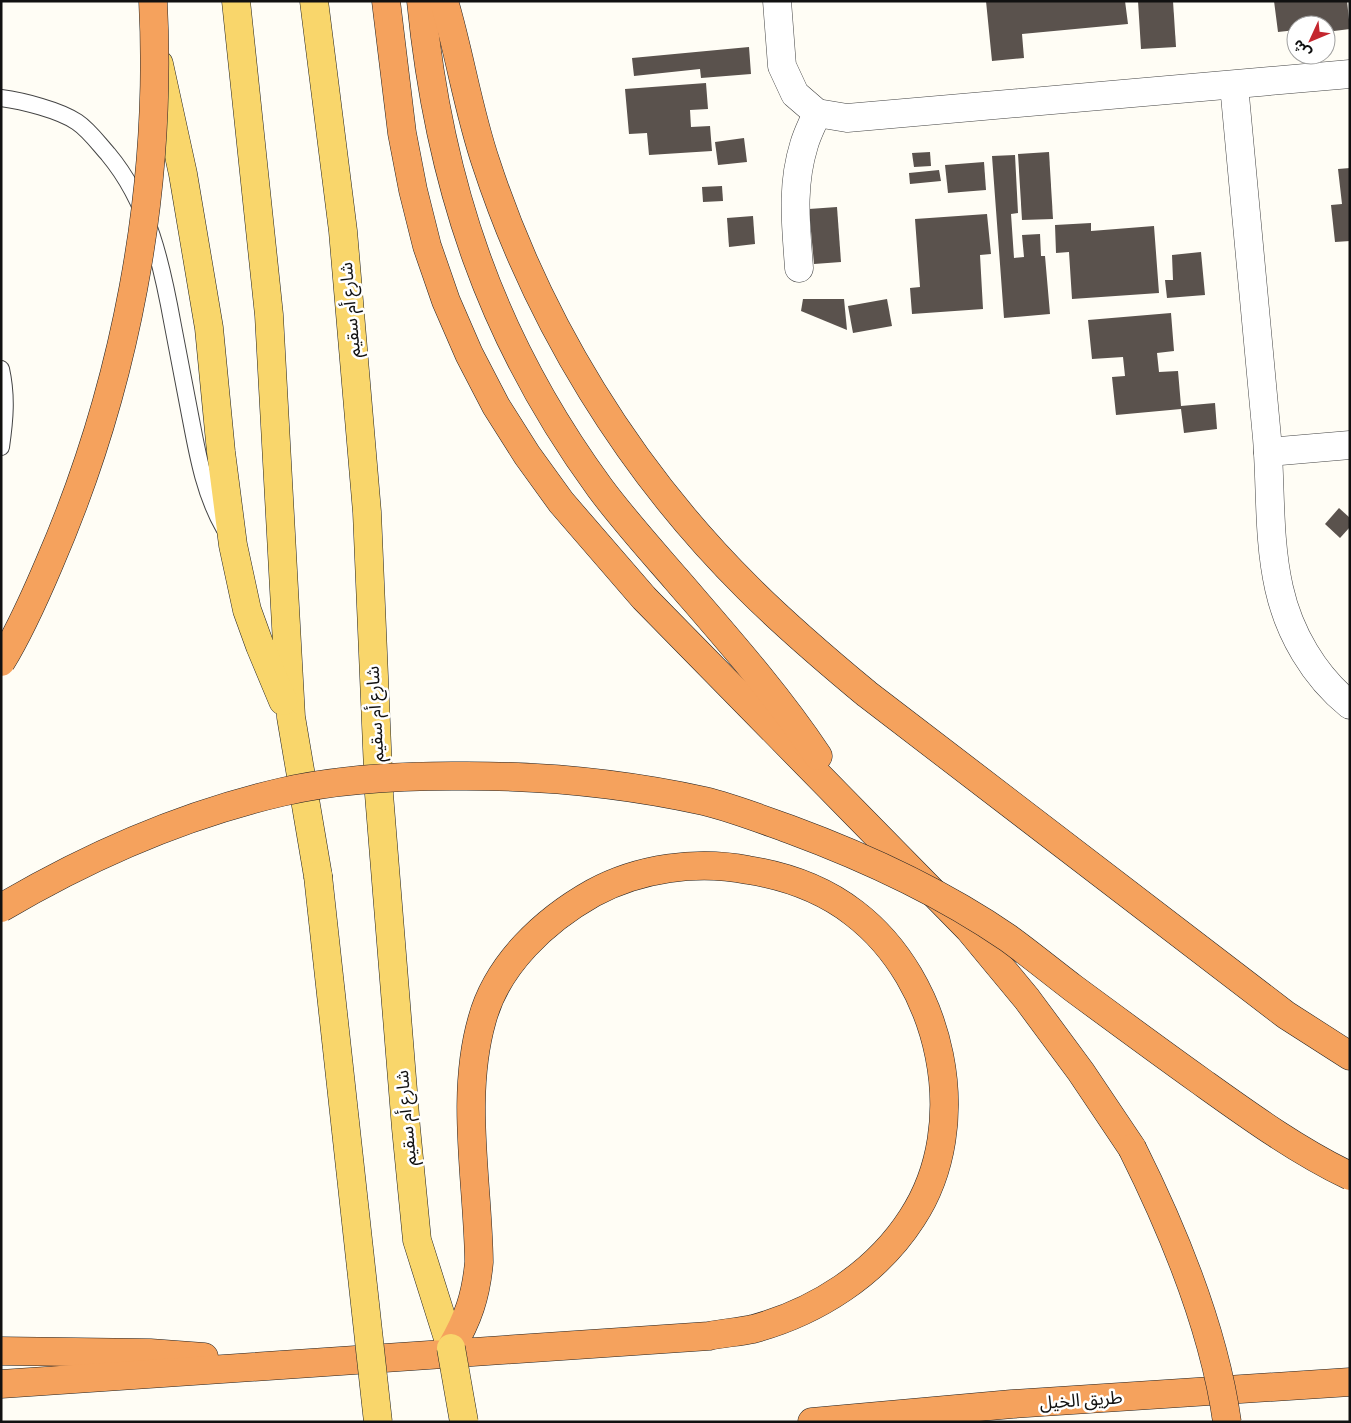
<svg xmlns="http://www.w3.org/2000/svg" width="1351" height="1423" font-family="'Zilla Slab','Noto Sans Arabic',serif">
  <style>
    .building { fill: #5a524d }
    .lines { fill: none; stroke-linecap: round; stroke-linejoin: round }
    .lane-casing { stroke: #444; stroke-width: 18 }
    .street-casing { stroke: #444; stroke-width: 29 }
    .primary-casing { stroke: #222; stroke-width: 29 }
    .highway-casing { stroke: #222; stroke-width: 29 }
    .lane { stroke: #fff; stroke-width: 16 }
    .street { stroke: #fff; stroke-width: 28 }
    .primary { stroke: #f9d66b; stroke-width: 28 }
    .highway { stroke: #f5a25d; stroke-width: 28 }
    .primary-bridge-casing { stroke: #222; stroke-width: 29; stroke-linecap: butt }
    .highway-bridge-casing { stroke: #222; stroke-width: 29; stroke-linecap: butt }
    .primary-bridge { stroke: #f9d66b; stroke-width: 28 }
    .highway-bridge { stroke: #f5a25d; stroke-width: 28 }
    .labels { text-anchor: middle; stroke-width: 5; stroke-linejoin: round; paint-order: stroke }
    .street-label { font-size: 18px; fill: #111; stroke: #fff }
  </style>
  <rect width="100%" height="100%" fill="#fffdf5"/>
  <!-- building -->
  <g class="building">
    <polygon points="986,1 1125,1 1128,24 1022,34 1024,58 992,61"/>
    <polygon points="1138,1 1173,1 1176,47 1141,49"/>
    <polygon points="1274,1 1347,1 1350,29 1326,32 1326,25 1296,25 1296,30 1278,32"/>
    <polygon points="749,47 751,74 701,78 700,69 634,76 632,58"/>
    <polygon points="706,83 708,109 690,110 691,127 710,126 712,151 649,155 647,133 629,134 625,89"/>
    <polygon points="744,138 747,162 718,165 715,142"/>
    <polygon points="930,152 931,166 914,167 912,153"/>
    <polygon points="1049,152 1053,219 1022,220 1018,154"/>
    <polygon points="1015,155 1018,213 1011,214 1014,258 1024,257 1022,235 1040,234 1041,256 1045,256 1050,314 1004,318 992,156"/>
    <polygon points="984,162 986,190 948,193 945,165"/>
    <polygon points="1350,168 1350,241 1335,242 1331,205 1342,204 1338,169"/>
    <polygon points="939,170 941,181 910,184 909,173"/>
    <polygon points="722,186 723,201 703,202 702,187"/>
    <polygon points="837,207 841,262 814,264 809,209"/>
    <polygon points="987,214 991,254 980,255 983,309 912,314 910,288 920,287 915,219"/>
    <polygon points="753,216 755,244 729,247 727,218"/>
    <polygon points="1091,223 1091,231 1154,226 1159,293 1072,299 1069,252 1056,253 1055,225"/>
    <polygon points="1201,252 1205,295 1167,298 1165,280 1173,280 1172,255"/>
    <polygon points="803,299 844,299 847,330 801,311"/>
    <polygon points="887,299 892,326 853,333 848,306"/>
    <polygon points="1171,313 1174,351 1157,353 1159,372 1178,371 1181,406 1215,403 1217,429 1184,433 1181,409 1116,415 1112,377 1125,376 1123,357 1092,359 1088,320"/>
    <polygon points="1339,508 1350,518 1350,527 1340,538 1325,524"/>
  </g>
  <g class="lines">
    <defs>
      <g id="lane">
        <path d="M1,98C23,101 59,110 77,122C89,130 99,144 108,154C149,203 162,265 173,326C179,357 185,388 191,420C198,457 205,495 224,528"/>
        <path d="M1,369C7,396 5,419 1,447"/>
      </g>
      <g id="street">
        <polyline points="777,1 782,66 795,94 817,113 847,118 1350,74"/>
        <path d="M1234,85C1245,202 1256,320 1267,438C1271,488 1268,539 1279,588C1289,633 1314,676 1350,705"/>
        <path d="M799,268C796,225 791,187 804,145C807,134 813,123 817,113"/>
        <polyline points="1268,452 1350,445"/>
      </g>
      <g id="primary">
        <polyline points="236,1 269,315 291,717 318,876"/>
        <polyline points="314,1 343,231 367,512 379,794 406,1128 417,1240 451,1348"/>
        <polyline points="159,64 183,174 209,328 221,452 233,545 247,610 260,646 283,701"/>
      </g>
      <g id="highway">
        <polyline points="386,1 402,133 413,190 427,246 446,301 469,354 496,406 527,455 561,502 644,598 969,929 1027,999 1081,1072 1132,1148"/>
        <path d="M421,1C439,184 491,339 600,488C623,519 650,549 676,579C725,636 776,693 818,756"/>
        <path d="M444,1C460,55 468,110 486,163C538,322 629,470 748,588C786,626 826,660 867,694L1286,1015L1350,1056"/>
        <polyline points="1,1351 150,1353 204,1357"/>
        <path d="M1,1384L709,1336C723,1333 739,1332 753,1329C816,1312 876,1274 912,1218C974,1124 942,980 854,913C823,889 786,876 748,870C697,860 639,868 593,893C545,920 497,964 482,1020C460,1097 478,1183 479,1262C476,1296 468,1319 451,1348"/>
        <polyline points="812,1422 1012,1404 1350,1382"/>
      </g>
    </defs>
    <!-- lane casing -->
    <use href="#lane" class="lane-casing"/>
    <!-- street casing -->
    <use href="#street" class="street-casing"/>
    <!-- primary casing -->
    <use href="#primary" class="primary-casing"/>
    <!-- highway casing -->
    <use href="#highway" class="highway-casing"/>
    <!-- lane -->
    <use href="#lane" class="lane"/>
    <!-- street -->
    <use href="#street" class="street"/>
    <!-- primary -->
    <use href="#primary" class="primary"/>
    <!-- highway -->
    <use href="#highway" class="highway"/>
    <defs>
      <g id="primary-bridge">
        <polyline points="318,876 378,1422"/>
        <polyline points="451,1348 464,1422"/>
      </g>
      <g id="highway-bridge">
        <path d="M1,662C20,631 35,597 49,564C125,389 163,192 153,1"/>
        <path d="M1,908C89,856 183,815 282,792C338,779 396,776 452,776C536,775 622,783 704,801C733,808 761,819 789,829C865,857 941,892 1008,938C1030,954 1052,972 1073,988C1115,1019 1157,1050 1199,1080C1248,1115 1296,1150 1350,1176"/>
        <path d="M1132,1148C1174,1232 1214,1328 1227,1422"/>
      </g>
    </defs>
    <!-- primary-bridge casing -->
    <use href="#primary-bridge" class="primary-bridge-casing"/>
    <!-- highway-bridge casing -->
    <use href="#highway-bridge" class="highway-bridge-casing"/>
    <!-- primary-bridge -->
    <use href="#primary-bridge" class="primary-bridge"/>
    <!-- highway-bridge -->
    <use href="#highway-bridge" class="highway-bridge"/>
  </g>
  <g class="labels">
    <!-- street labels -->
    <g class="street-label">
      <text transform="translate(350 310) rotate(-95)" y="6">شارع أم سقيم</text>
      <text transform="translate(375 714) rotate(-93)" y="6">شارع أم سقيم</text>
      <text transform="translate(406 1118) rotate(-95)" y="6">شارع أم سقيم</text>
      <text transform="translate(1081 1400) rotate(-4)" y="6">طريق الخيل</text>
    </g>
  </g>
  <!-- border -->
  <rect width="1351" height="1423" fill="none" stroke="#111111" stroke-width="5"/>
  <!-- north arrow -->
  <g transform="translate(1311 40) rotate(226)"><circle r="24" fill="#ffffff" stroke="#a0a0a0"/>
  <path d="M0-4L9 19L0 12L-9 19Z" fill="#c4262e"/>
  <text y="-8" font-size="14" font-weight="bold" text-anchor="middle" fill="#111111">ش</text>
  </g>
</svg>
